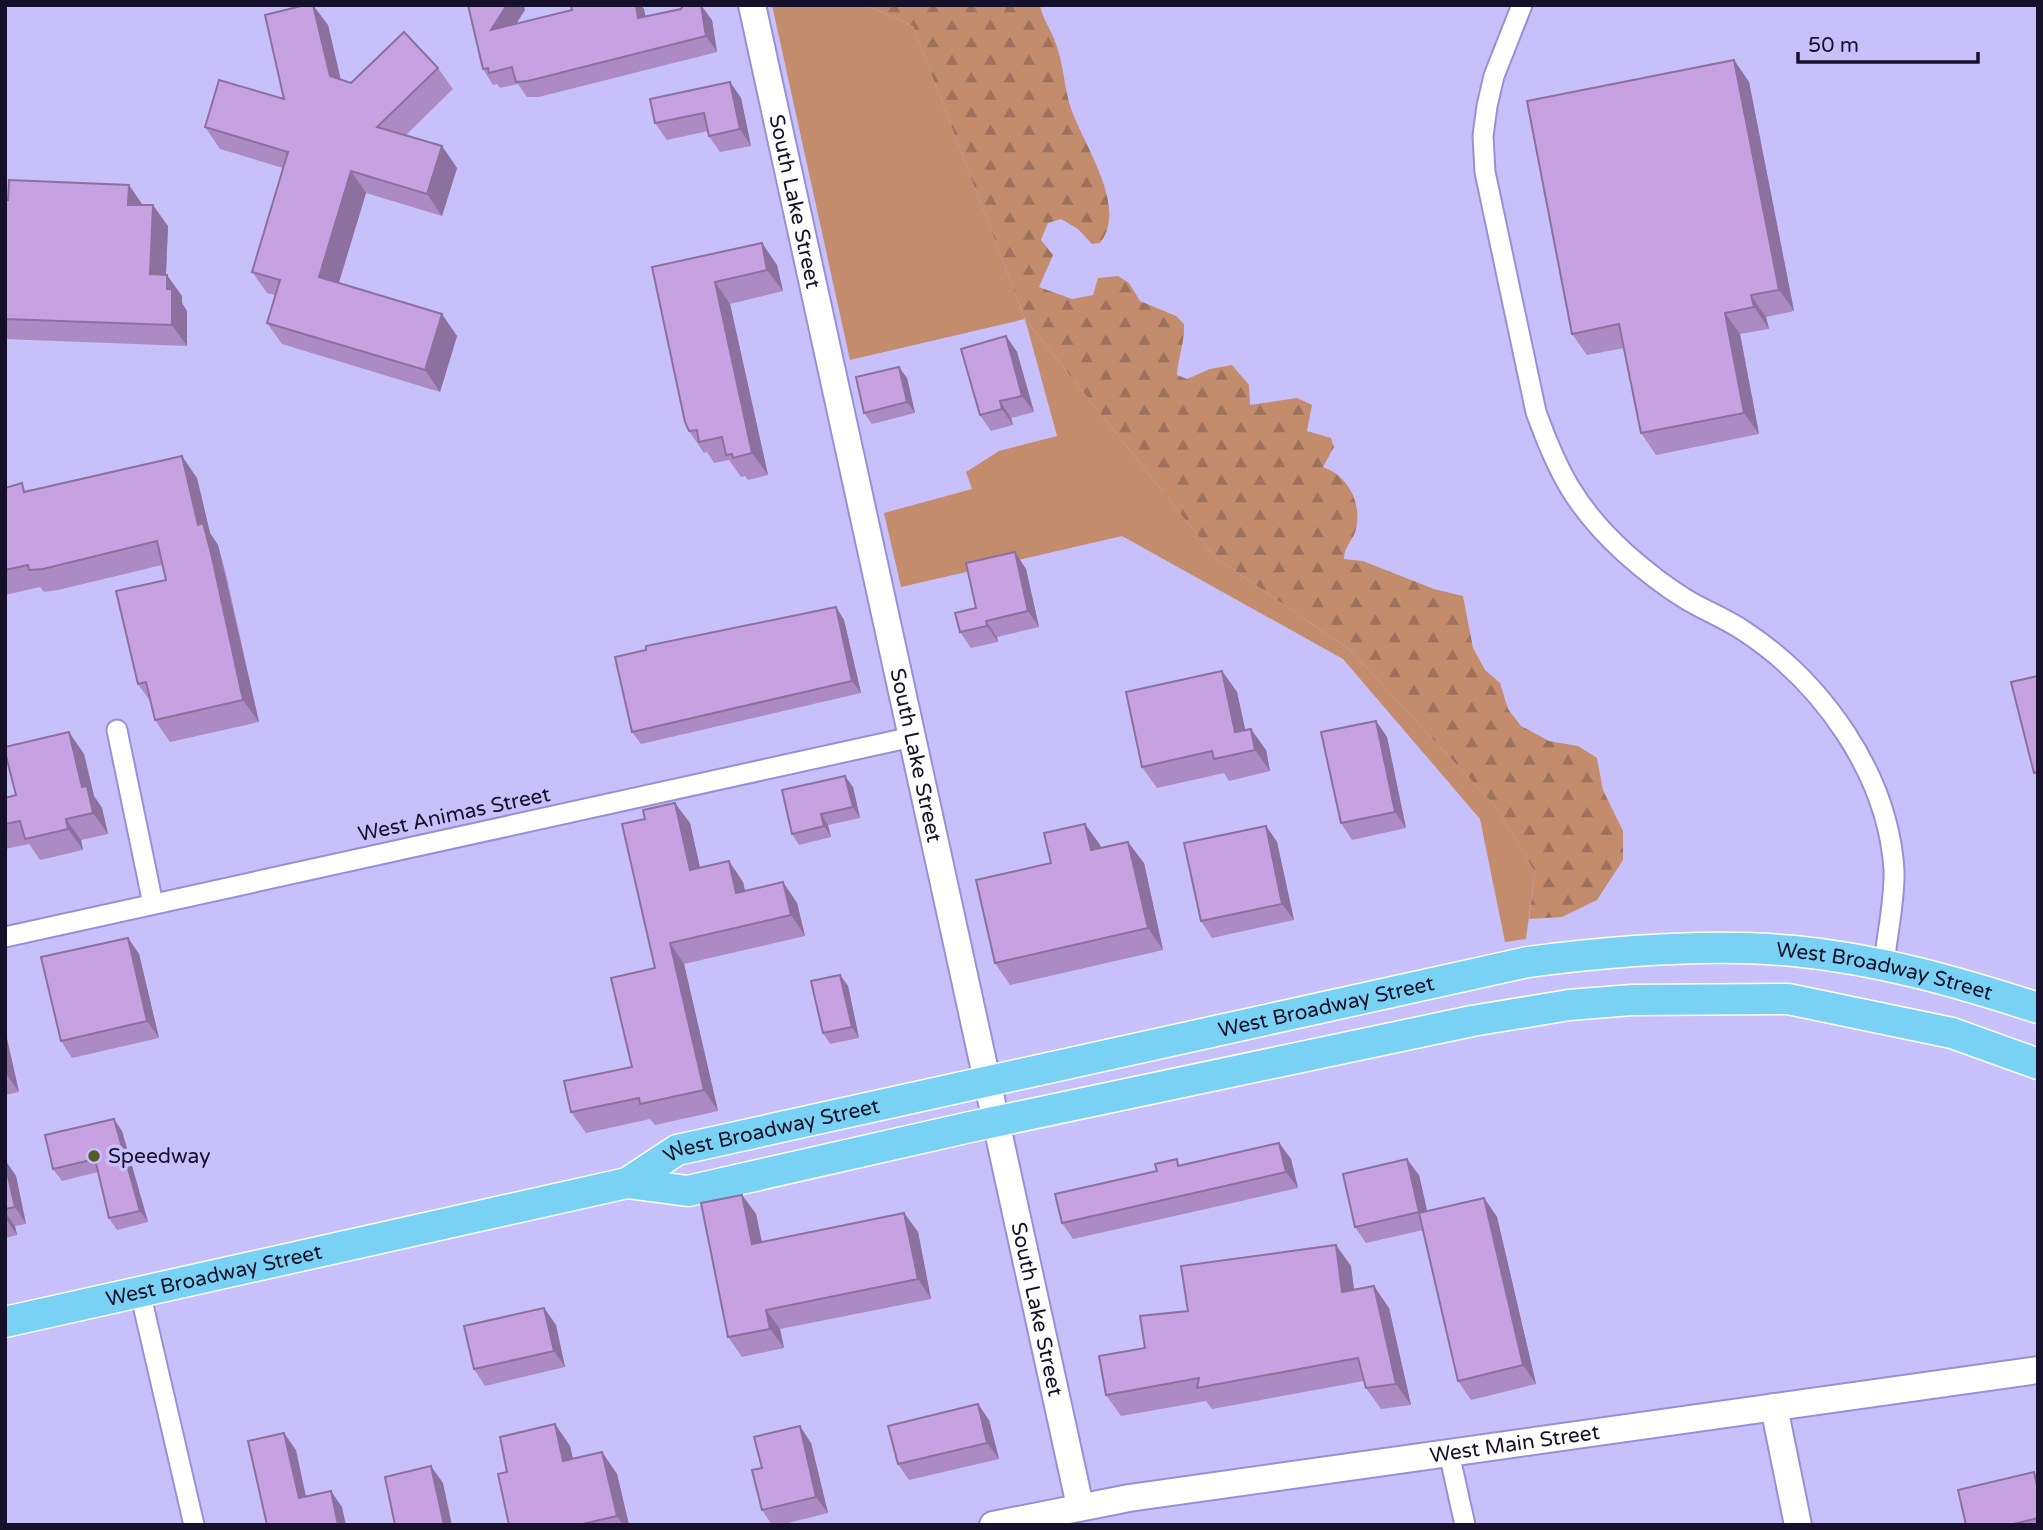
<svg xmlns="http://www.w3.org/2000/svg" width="2043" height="1530" font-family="'Varela Round',sans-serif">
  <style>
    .grass { fill: #c38c6d }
    .forest { fill: url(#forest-firs) }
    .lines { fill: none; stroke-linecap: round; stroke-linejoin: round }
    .minor-casing { stroke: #9a8fd5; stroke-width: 23 }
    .secondary-casing { stroke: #9a8fd5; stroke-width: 30 }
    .primary-casing { stroke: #fff; stroke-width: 33 }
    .minor { stroke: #fff; stroke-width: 19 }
    .secondary { stroke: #fff; stroke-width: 26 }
    .primary { stroke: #79d2f4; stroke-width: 30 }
    .wall { fill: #ac8ac3 }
    .shaded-wall { fill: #8c719f }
    .building { fill: #c8a1e3; stroke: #8c719f; stroke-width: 2 }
    .poi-dot { fill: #585a27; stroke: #c8c0fb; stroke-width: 2.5 }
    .labels { text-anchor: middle; stroke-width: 7; stroke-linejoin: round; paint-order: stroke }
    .street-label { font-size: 21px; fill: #16102a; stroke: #c8c0fb }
    .poi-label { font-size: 21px; fill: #16102a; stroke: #c8c0fb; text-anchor: start }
  </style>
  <defs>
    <pattern id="forest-firs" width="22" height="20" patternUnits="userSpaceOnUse" patternTransform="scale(1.75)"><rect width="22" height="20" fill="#c38c6d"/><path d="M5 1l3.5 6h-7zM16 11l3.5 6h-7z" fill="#9d715a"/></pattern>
  </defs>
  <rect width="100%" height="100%" fill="#c8c0fb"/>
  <!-- grass -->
  <polygon class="grass" points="772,5 866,5 913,26 1025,319 1215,557 1350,650 1496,807 1535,872 1526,939 1505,942 1480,819 1343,659 1122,536 901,587 884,513 972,489 966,472 999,451 1057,436 1025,319 850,360"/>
  <!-- forest -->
  <path class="forest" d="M866,5H1040C1042,18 1052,31 1056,44C1063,63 1064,83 1069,102C1079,140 1130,205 1100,243L1092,244L1078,229L1061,219L1048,223L1041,240L1053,255L1039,287L1072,299L1093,295L1098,278L1118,276L1129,283L1140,301L1176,316L1184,324C1185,342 1178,357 1177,375L1187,379L1210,369L1232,365L1249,385L1250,405L1297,398L1312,405L1307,431L1331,438L1334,447L1323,467C1348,476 1362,502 1356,529C1353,541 1344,546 1344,559L1363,561L1434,589L1463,596L1473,648L1485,670L1500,683L1508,709L1521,726L1549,741L1578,746L1597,758L1603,790L1623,831V860L1597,900L1562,917L1529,919L1535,872L1496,807L1350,650L1215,557L1025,319L913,26Z"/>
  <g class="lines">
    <defs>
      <g id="minor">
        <path d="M1522,5L1494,76L1487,106L1483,136L1485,172L1536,412C1558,473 1576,508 1625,553C1643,569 1663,585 1684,598C1703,610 1725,618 1744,631C1822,682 1888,774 1894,870C1895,900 1887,934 1884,965"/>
        <polyline points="117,730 153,904"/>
        <polyline points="5,937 912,737"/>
        <polyline points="140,1292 194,1525"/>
        <polyline points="1449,1453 1465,1525"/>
      </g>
      <g id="secondary">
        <path id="s1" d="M752,5L1080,1506"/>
        <polyline points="1774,1407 1798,1525"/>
        <path id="s2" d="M993,1525L1129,1498L2038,1370"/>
      </g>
      <g id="primary">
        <polyline points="627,1183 688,1191 970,1127 1472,1021 1569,1005 1632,1000 1788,999 1952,1033 2038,1064"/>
        <path id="s3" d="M5,1322L627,1183L677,1150L1528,962C1613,951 1709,943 1794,951C1878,959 1958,982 2038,1008"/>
      </g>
    </defs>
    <!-- minor casing -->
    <use href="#minor" class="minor-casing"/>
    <!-- secondary casing -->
    <use href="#secondary" class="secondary-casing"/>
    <!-- primary casing -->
    <use href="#primary" class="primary-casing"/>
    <!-- minor -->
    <use href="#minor" class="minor"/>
    <!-- secondary -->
    <use href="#secondary" class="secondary"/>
    <!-- primary -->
    <use href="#primary" class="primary"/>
  </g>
  <!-- wall -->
  <g class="wall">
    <polygon points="644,9 645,16 712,20 717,52 539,97 527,97 518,84 500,88 497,84 493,85 483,69 525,10 516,24"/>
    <polygon points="328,25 341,80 351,83 438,68 453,89 406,135 442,146 457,168 442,216 366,193 339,283 457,336 440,392 282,344 267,323 275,295 267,293 252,272 283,168 220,149 205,127 284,99"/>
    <polygon points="1734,60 1749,82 1794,311 1766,317 1769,329 1740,334 1759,434 1656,455 1641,433 1624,348 1587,355 1572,334"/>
    <polygon points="730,82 741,98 751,146 720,152 709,136 708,131 667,140 655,123"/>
    <polygon points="129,185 142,205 168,226 166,275 182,296 182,303 187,311 187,346 5,339 5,200"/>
    <polygon points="777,265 783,291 730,304 768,475 748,480 745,476 741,477 729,460 714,463 707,452 704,453 689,431 652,267"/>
    <polygon points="1006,336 1017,352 1034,412 1011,418 1013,425 991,431 980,415"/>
    <polygon points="907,378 915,413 872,424 864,413"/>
    <polygon points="197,478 210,533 218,545 226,574 259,722 170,742 155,720 150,701 138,684 166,580 162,565 58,590 44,592 40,587 5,595 5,488 27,491"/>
    <polygon points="1026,569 1039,627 997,637 998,642 971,648 960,632"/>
    <polygon points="836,607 844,620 861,693 641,744 632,732"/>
    <polygon points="1222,671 1237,692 1245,730 1266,750 1270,771 1229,781 1224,773 1157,788 1142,767"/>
    <polygon points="1376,721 1387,737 1406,828 1352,840 1341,823"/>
    <polygon points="84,754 94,796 102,808 108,834 81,840 83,850 40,860 29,844 5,849 5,798 16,795"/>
    <polygon points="853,787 860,818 828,825 831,837 799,845 792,834"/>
    <polygon points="690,823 700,868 743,882 745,891 783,882 797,903 805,936 684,964 718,1111 655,1125 650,1119 586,1133 571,1112 632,1067"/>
    <polygon points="1085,824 1100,845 1101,848 1144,863 1163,950 1010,985 995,963 1051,863"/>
    <polygon points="1266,826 1277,842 1294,920 1212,938 1201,921"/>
    <polygon points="128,938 139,954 159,1038 72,1058 61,1041"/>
    <polygon points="840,975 848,986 859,1038 830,1044 823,1033"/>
    <polygon points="5,1030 19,1092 5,1095"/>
    <polygon points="122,1131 148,1222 117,1230 109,1218 98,1172 62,1181 53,1169"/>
    <polygon points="1279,1143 1291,1159 1298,1188 1073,1239 1062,1223 1181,1165"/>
    <polygon points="5,1160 16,1176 26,1224 15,1226 17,1235 5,1238"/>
    <polygon points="1419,1175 1427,1211 1484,1198 1497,1217 1536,1384 1471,1400 1458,1381 1423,1230 1366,1243 1355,1227"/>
    <polygon points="742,1195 756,1214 762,1242 904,1213 918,1232 931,1299 780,1329 784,1348 742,1357 728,1337"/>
    <polygon points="1351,1266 1354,1290 1389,1308 1411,1405 1381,1409 1366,1388 1364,1381 1212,1409 1206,1401 1121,1416 1106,1395 1145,1348 1188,1311"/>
    <polygon points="544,1308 556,1325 565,1367 485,1386 474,1369"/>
    <polygon points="989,1420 999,1459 909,1480 898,1464"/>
    <polygon points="555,1424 570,1446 573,1459 602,1452 617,1474 629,1525 509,1525 507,1472"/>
    <polygon points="811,1443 828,1513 780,1525 772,1525 762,1510 762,1468"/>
    <polygon points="2038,1478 2038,1525 1966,1525"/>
  </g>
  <!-- shaded-wall -->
  <g class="shaded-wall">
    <polygon points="313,5 328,25 345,98 330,76"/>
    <polygon points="507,5 524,5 525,10 502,46 491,30"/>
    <polygon points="636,5 641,5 644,9 649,33 638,18"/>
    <polygon points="701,5 712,20 717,52 706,36"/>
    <polygon points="1734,60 1749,82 1794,311 1779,290"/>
    <polygon points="730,82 741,98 751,146 740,129"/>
    <polygon points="442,146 457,168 442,216 427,194"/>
    <polygon points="351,171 366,193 334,298 319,277"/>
    <polygon points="129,185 144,207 128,205"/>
    <polygon points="153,205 168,226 165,296 150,274"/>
    <polygon points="762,243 777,265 783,291 767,270"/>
    <polygon points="167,275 182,296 182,303 187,311 187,346 172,325 167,289"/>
    <polygon points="715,282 730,304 768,475 752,453"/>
    <polygon points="1751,295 1766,317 1769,329 1754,307"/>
    <polygon points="1725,313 1740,334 1759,434 1744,413"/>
    <polygon points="442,314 457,336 440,392 425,370"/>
    <polygon points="1006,336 1017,352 1034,412 1022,396"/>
    <polygon points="899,367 907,378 915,413 907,402"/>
    <polygon points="1000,401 1011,418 1013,425 1002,409"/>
    <polygon points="182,456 197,478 210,533 218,545 259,722 243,700 198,525"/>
    <polygon points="1015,552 1026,569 1039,627 1028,611"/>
    <polygon points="836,607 844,620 861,693 852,681"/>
    <polygon points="986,621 997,637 998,642 987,626"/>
    <polygon points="1222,671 1237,692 1250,751 1235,732"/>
    <polygon points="1376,721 1387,737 1406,828 1395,812"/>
    <polygon points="1251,729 1266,750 1270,771 1255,750"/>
    <polygon points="69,732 84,754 94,796 102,808 108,834 93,813 82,787"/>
    <polygon points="845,776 853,787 860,818 853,807"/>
    <polygon points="675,803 690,823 705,890 690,870"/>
    <polygon points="821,814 828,825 831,837 824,826"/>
    <polygon points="66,819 81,840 83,850 68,829"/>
    <polygon points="1085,824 1100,845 1106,872 1091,850"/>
    <polygon points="1266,826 1277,842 1294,920 1282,904"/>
    <polygon points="1128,842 1144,863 1163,950 1148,928"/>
    <polygon points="729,861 743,882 750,914 736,893"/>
    <polygon points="783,882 797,903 805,936 791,915"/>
    <polygon points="128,938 139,954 159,1038 147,1021"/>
    <polygon points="670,943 684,964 718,1111 704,1090"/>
    <polygon points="840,975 848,986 859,1038 852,1027"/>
    <polygon points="5,1030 19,1092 7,1075 5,1066"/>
    <polygon points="114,1119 122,1131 148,1222 140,1211"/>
    <polygon points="1279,1143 1291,1159 1298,1188 1286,1172"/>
    <polygon points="1407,1159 1419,1175 1431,1228 1419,1212"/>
    <polygon points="5,1160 16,1176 26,1224 15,1207"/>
    <polygon points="742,1195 756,1214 766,1263 752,1244"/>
    <polygon points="1484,1198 1497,1217 1536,1384 1523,1365"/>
    <polygon points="5,1212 15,1226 17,1235 6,1219"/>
    <polygon points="904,1213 918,1232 931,1299 918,1279"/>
    <polygon points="1336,1245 1351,1266 1357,1313 1342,1292"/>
    <polygon points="1374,1286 1389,1308 1411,1405 1396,1384"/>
    <polygon points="544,1308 556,1325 565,1367 554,1351"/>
    <polygon points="766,1310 780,1329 784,1348 770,1329"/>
    <polygon points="978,1404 989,1420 999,1459 987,1443"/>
    <polygon points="555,1424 570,1446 578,1482 563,1461"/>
    <polygon points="800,1426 811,1443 828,1513 816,1497"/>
    <polygon points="284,1433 296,1450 310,1515 299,1498"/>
    <polygon points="602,1452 617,1474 629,1525 623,1525 617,1516"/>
    <polygon points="431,1466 443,1483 452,1525 444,1525"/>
    <polygon points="2034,1472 2038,1478 2038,1490"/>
    <polygon points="331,1491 342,1507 346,1525 338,1525"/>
  </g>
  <!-- building -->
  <g class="building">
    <polygon points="305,5 313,5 330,76 351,83 404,32 438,68 377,127 442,146 427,194 351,171 319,277 442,314 425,370 267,323 280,280 252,272 288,152 205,127 219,80 284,99 265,15"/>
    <polygon points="468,5 507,5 491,30 572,10 571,5 636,5 638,18 681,9 683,5 701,5 706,36 528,81 516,82 512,67 489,73 488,68 483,69"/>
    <polygon points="1734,60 1779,290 1751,295 1754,307 1725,313 1744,413 1641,433 1619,324 1572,334 1527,101"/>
    <polygon points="730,82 740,129 709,136 704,113 655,123 650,99"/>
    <polygon points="9,180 129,185 128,205 153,205 150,274 167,275 167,289 172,289 172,325 5,319 5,200 8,200"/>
    <polygon points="762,243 767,270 715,282 752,453 733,458 732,454 726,455 722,437 699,442 697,430 689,431 685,422 652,267"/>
    <polygon points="1006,336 1022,396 1000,401 1002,409 980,415 961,349"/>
    <polygon points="899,367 907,402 864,413 856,377"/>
    <polygon points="182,456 198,525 203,523 211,553 243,700 155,720 146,682 138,684 116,591 166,580 157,541 43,569 29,570 28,565 5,570 5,488 22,483 24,492"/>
    <polygon points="1015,552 1028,611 986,621 987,626 960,632 955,613 976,608 966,563"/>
    <polygon points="836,607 852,681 632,732 615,657 646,650 646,646"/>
    <polygon points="1222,671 1235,732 1251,729 1255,750 1214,759 1212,751 1142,767 1126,692"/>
    <polygon points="2038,676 2038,772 2034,773 2011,682"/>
    <polygon points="1376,721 1395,812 1341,823 1321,732"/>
    <polygon points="69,732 82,787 87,786 93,813 66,819 68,829 25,839 20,821 5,824 5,798 16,795 5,752 5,747"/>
    <polygon points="845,776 853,807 821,814 824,826 792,834 782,790"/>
    <polygon points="675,803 690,870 729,861 736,893 783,882 791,915 670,943 704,1090 640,1104 639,1098 571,1112 564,1081 632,1067 611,978 655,968 622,824 645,819 643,810"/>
    <polygon points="1085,824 1091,850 1128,842 1148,928 995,963 976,880 1051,863 1044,833"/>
    <polygon points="1266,826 1282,904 1201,921 1184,843"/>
    <polygon points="128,938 147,1021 61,1041 41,957"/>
    <polygon points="840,975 852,1027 823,1033 811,981"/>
    <polygon points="114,1119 140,1211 109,1218 95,1159 53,1169 45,1135"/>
    <polygon points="1279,1143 1286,1172 1062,1223 1055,1194 1157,1171 1155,1164 1177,1159 1178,1166"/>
    <polygon points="1407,1159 1419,1212 1355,1227 1343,1174"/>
    <polygon points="5,1163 15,1207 5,1209"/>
    <polygon points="742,1195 752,1244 904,1213 918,1279 766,1310 770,1329 728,1337 701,1203"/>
    <polygon points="1484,1198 1523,1365 1458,1381 1419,1213"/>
    <polygon points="1336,1245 1342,1292 1374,1286 1396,1384 1366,1388 1358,1358 1197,1388 1199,1378 1106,1395 1099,1356 1145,1348 1140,1316 1188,1311 1181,1266"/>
    <polygon points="544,1308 554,1351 474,1369 464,1326"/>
    <polygon points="978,1404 987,1443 898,1464 888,1426"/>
    <polygon points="555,1424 563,1461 602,1452 617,1516 578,1525 509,1525 498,1474 507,1472 500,1437"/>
    <polygon points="800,1426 816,1497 762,1510 752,1470 762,1468 754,1437"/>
    <polygon points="284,1433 299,1498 331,1491 338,1525 267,1525 248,1441"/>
    <polygon points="431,1466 444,1525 395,1525 385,1477"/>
    <polygon points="2034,1472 2038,1490 2038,1518 2009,1525 1966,1525 1958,1490"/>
  </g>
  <!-- markers -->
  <circle class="poi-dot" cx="94" cy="1156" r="7"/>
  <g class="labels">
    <!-- street labels -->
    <g class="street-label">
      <text dy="7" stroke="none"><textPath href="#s1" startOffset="201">South Lake Street</textPath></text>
      <text dy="7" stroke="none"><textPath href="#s1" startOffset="768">South Lake Street</textPath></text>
      <text transform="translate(454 814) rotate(-12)" y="7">West Animas Street</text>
      <text dy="7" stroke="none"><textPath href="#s3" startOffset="1928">West Broadway Street</textPath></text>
      <text dy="7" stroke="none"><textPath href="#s3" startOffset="1362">West Broadway Street</textPath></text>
      <text dy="7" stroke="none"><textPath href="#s3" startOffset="794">West Broadway Street</textPath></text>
      <text dy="7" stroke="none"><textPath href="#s3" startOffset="214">West Broadway Street</textPath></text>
      <text dy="7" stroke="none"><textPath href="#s1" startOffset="1335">South Lake Street</textPath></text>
      <text dy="7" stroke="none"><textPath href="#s2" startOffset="528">West Main Street</textPath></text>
    </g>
    <!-- poi labels -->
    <g class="poi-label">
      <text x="108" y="1163">Speedway</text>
    </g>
  </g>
  <!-- border -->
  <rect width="2043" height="1530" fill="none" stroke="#16102a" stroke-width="14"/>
  <!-- scale -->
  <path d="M1798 52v10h180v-10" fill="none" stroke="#16102a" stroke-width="3.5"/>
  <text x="1808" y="52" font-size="21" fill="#16102a" stroke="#c8c0fb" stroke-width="5" paint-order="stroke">50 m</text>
</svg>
